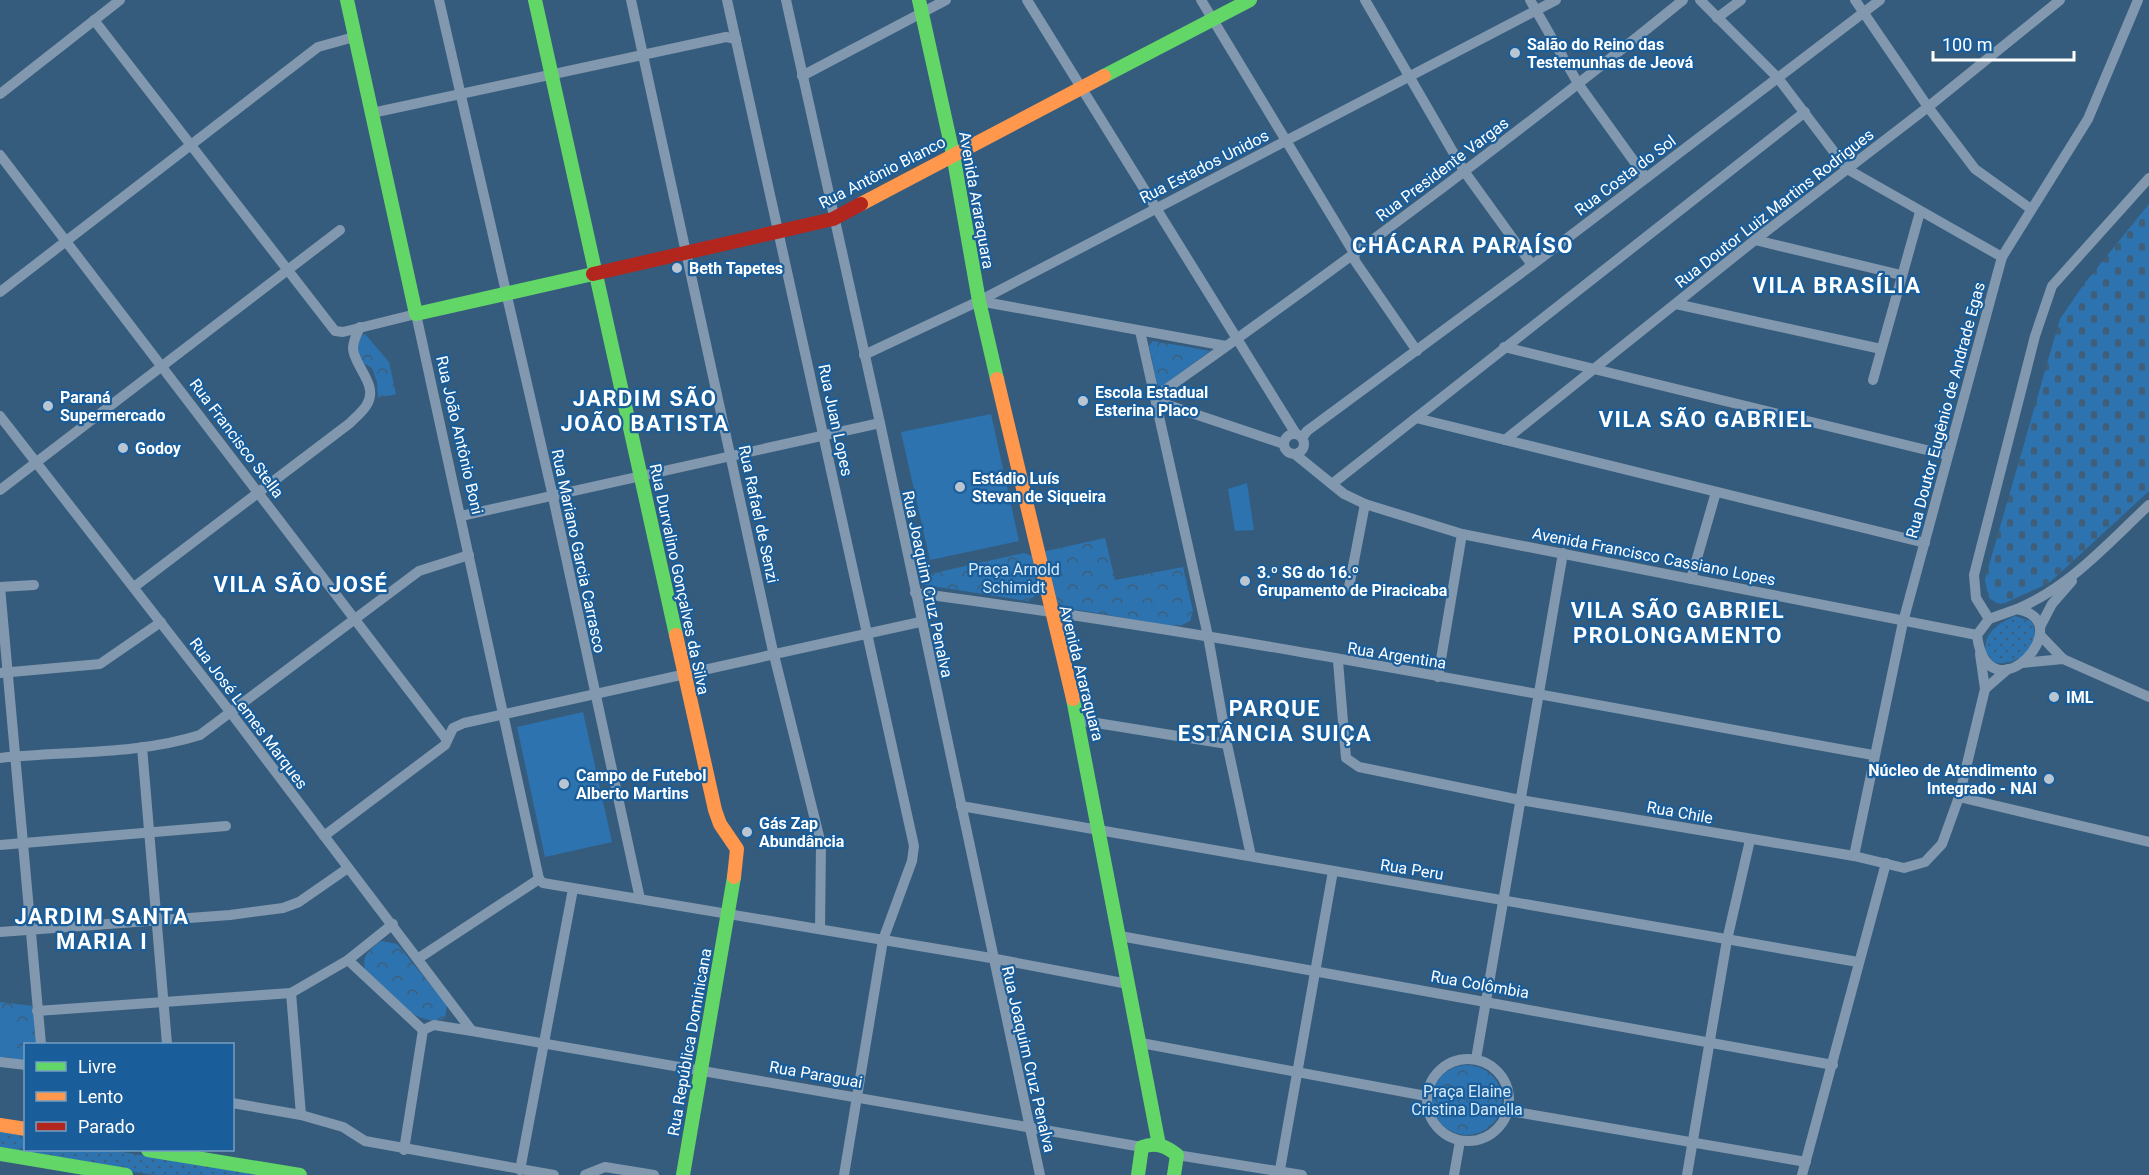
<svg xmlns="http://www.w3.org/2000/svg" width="2149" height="1175" font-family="Roboto,sans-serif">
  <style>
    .grass { fill: url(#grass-dots) }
    .cemetery { fill: url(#cemetery-stones) }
    .park { fill: url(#park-crowns) }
    .pitch { fill: #2d73af }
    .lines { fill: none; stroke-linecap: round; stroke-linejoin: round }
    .street { stroke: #8198ae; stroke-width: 10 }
    .fast { stroke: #63d668; stroke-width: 14 }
    .slow { stroke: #ff974d; stroke-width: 14 }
    .jam { stroke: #b3261e; stroke-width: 14 }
    .poi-dot { fill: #b9c6d2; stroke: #195d9a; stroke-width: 2 }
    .labels { text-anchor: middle; stroke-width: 4.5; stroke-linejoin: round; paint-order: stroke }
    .poi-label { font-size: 16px; font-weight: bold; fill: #fff; stroke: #195d9a; text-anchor: start }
    .street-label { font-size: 16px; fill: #fff; stroke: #195d9a }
    .park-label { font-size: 16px; fill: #d6eafc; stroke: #195d9a }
    .district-label { font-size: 22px; font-weight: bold; letter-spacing: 1.5px; fill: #fff; stroke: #195d9a }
  </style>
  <defs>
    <pattern id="grass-dots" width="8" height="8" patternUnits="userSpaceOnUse" patternTransform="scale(1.5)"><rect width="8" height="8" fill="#2d73af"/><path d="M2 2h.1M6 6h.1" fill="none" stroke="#3e5e79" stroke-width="1.8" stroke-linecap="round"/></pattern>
    <pattern id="cemetery-stones" width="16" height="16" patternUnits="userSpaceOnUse" patternTransform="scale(1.5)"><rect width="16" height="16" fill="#2d73af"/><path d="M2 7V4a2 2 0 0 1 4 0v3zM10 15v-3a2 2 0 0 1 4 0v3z" fill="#3e5e79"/></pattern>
    <pattern id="park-crowns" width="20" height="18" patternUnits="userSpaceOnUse" patternTransform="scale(1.5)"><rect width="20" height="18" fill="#2d73af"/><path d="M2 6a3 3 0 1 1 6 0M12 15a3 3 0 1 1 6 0" fill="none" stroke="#3e5e79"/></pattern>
  </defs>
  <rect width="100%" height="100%" fill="#365c7d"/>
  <!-- grass -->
  <g class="grass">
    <path d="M2015,616L2031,621C2045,643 2016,669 1993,662L1985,650C1986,630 1998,624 2015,616Z"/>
    <polygon points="0,1131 25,1135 26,1150 110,1150 261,1175 153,1175 0,1150"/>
  </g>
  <!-- cemetery -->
  <polygon class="cemetery" points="2149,204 2149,491 2049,583 2005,603 1998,604 1988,597 1985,579 2060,319 2084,284"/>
  <!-- park -->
  <g class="park">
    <polygon points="365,334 389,362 396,394 378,398 377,382 372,368 361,362 357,350 361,336"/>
    <polygon points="1153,341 1210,351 1161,387 1157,384 1149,346"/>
    <polygon points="1105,538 1115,580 1183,567 1193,611 1190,621 1178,627 1067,608 1055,601 1042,552"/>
    <polygon points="1024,553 1032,556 1038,593 1028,601 925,585 920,581 934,573"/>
    <path d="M381,941L397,944L447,1005L445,1018C416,1031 385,988 366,971C360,956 370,950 381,941Z"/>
    <polygon points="0,1002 33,1006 38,1044 26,1044 25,1061 0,1058"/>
    <circle cx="1467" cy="1100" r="35"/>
  </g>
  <!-- pitch -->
  <g class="pitch">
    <polygon points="991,414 1019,541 930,560 901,432"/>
    <polygon points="1247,483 1254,530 1235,531 1228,489"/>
    <polygon points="583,712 612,842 545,857 517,727"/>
    <polygon points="0,1022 20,1023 19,1042 0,1040"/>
  </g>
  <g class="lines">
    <!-- street -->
    <g class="street">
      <polyline points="439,0 551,488 640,899"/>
      <polyline points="631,0 772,647 821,844 820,929"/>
      <polyline points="727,0 914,846 912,861 883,940 844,1175"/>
      <polyline points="786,0 880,423 1040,1175"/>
      <polyline points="1027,0 1296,434"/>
      <polyline points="1201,0 1354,253 1355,261 1417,351"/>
      <polyline points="1365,0 1464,171 1532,265"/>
      <polyline points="1530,0 1579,85 1646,178"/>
      <polyline points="1700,0 1778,78 1847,169 2002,257"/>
      <polyline points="1855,0 1928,107 1975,169 2031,209"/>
      <polyline points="1717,18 1741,0"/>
      <polyline points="94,20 335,331 343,332 416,314 539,879"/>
      <polyline points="802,76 946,0"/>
      <polyline points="0,94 120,0"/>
      <polyline points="372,113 726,37 736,39"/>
      <polyline points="0,155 447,740"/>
      <polyline points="1755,240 1901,275"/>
      <polyline points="0,292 318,47 354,37"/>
      <polyline points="979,301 1226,346"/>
      <polyline points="1676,304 1881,349"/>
      <polyline points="1140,331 1208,636 1227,744 1251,856"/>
      <polyline points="1504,347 1947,455"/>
      <polyline points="864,355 979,301 1556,0"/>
      <polyline points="1873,380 1920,212"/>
      <path d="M1155,397C1335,270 1512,139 1683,0"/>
      <polyline points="1156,401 1284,444"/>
      <polyline points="0,416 231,713 472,1031"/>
      <polyline points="1416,418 1925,543"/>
      <circle cx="1294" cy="444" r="10"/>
      <polyline points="1302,438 1307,431 1532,265 1880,0"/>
      <polyline points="1505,440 1755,240 1928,107 2060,0"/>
      <polyline points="1296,455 1344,494 1365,504 1462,534 1977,635"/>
      <polyline points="1332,484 1805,112"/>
      <polyline points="0,490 340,230"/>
      <polyline points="461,516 880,423"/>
      <polyline points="1691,579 1716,492"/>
      <polyline points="0,587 41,1044"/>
      <polyline points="0,587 34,585"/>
      <path d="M134,587L350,423C355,418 362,412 366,406C380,386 355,368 353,349C353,340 357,334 360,327"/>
      <polyline points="1349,587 1365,504"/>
      <path d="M915,593C1236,635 1555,698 1873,755"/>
      <path d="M2017,609C2083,621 1988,722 1977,635L1989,619Z"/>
      <path d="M2017,609C2070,587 2108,543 2149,505"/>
      <polyline points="1989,619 1976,598 1974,575 2035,336 2052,286 2149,178"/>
      <polyline points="2040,627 2052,604 2072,581"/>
      <polyline points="2040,635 2063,659"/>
      <polyline points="1338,661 1346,758 1359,767 1520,800 1854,856 1904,868 1925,862 1942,844 1959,797 1985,689 1980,654"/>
      <polyline points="2022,663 2063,659 2149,697"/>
      <polyline points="0,673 100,664 161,622"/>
      <polyline points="1438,677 1462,534"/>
      <polyline points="1985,689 2008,669"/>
      <polyline points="1078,720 1227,744"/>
      <polyline points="142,747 167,1044"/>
      <path d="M0,758C66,751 137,755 200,735L419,571L469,555"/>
      <polyline points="1959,797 2149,842"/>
      <polyline points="961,806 1858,962"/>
      <polyline points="324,836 445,745 453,728 464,723 920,622"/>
      <polyline points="0,845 226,826"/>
      <polyline points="1854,856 1903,622 2002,257 2088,119 2138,0"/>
      <polyline points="539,879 543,883 991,958 1128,984"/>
      <polyline points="0,932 230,915 283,908 299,902 348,868"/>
      <polyline points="1120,936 1833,1065"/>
      <polyline points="419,958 539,879"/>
      <polyline points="348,960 423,1030 434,1025 472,1031 1142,1147"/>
      <polyline points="291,993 301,1115"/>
      <polyline points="37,1011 291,993 348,960 393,924"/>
      <polyline points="1141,1043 1426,1096"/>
      <circle cx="1468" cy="1100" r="41"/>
      <polyline points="1476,1059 1563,553"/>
      <polyline points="0,1062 26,1065"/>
      <polyline points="232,1103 301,1115 343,1127 365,1141 554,1175"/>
      <polyline points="1510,1111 1806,1162"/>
      <polyline points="404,1150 423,1030"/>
      <polyline points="1177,1155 1302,1175"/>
      <polyline points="520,1170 573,889"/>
      <polyline points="585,1175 605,1167 654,1175"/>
      <polyline points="1279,1175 1333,871"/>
      <polyline points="1454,1175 1460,1141"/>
      <polyline points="1687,1175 1727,940 1750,840"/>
      <polyline points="1802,1175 1886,863"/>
    </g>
    <!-- fast -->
    <g class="fast">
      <polyline points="347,0 416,314 593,274"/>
      <polyline points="535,0 676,635"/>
      <polyline points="919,0 953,154 979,301 997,379"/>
      <polyline points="1104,76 1250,0"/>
      <polyline points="1073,699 1159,1145"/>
      <polyline points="148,1150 300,1175"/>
      <polyline points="0,1154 126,1175"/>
      <polyline points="683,1175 734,877"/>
      <path d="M1138,1175L1142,1147C1156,1142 1166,1146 1177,1155L1174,1175"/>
    </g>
    <!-- slow -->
    <g class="slow">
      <polyline points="861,204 1104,76"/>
      <polyline points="997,379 1073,699"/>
      <polyline points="676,635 715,810 720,824 737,849 734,877"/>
      <polyline points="0,1125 26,1129"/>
    </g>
    <!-- jam -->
    <polyline class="jam" points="593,274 833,219 861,204"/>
  </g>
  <!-- markers -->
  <g class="poi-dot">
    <circle cx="1515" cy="53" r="6"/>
    <circle cx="677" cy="268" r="6"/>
    <circle cx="1083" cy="401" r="6"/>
    <circle cx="48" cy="406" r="6"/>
    <circle cx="123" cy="448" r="6"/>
    <circle cx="960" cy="487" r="6"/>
    <circle cx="1245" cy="581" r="6"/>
    <circle cx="2054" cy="697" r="6"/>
    <circle cx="2049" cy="779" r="6"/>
    <circle cx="564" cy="784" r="6"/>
    <circle cx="747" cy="832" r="6"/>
  </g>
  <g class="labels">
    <!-- poi labels -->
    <g class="poi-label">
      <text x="1527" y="50">Salão do Reino das<tspan x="1527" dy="18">Testemunhas de Jeová</tspan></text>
      <text x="689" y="274">Beth Tapetes</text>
      <text x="1095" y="398">Escola Estadual<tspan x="1095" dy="18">Esterina Placo</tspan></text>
      <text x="60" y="403">Paraná<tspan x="60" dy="18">Supermercado</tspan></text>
      <text x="135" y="454">Godoy</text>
      <text x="972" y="484">Estádio Luís<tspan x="972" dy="18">Stevan de Siqueira</tspan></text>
      <text x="1257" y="578">3.º SG do 16.º<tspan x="1257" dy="18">Grupamento de Piracicaba</tspan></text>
      <text x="2066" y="703">IML</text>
      <text x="2037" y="776" text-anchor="end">Núcleo de Atendimento<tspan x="2037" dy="18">Integrado - NAI</tspan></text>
      <text x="576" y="781">Campo de Futebol<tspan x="576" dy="18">Alberto Martins</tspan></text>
      <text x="759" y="829">Gás Zap<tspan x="759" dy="18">Abundância</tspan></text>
    </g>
    <!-- street labels -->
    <g class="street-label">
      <text transform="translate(1204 166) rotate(-27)" y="6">Rua Estados Unidos</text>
      <text transform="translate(1442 169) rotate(-37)" y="6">Rua Presidente Vargas</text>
      <text transform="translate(882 172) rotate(-27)" y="6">Rua Antônio Blanco</text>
      <text transform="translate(1625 175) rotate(-37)" y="6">Rua Costa do Sol</text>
      <text transform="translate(977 200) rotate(80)" y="6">Avenida Araraquara</text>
      <text transform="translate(1774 208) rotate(-38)" y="6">Rua Doutor Luiz Martins Rodrigues</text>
      <text transform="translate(1945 410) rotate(-75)" y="6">Rua Doutor Eugênio de Andrade Egas</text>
      <text transform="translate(836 420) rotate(78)" y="6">Rua Juan Lopes</text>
      <text transform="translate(460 435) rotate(77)" y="6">Rua João Antônio Boni</text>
      <text transform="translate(237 438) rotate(53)" y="6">Rua Francisco Stella</text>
      <text transform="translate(759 514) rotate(78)" y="6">Rua Rafael de Senzi</text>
      <text transform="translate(579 551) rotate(78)" y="6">Rua Mariano Garcia Carrasco</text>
      <text transform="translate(1654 556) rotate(11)" y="6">Avenida Francisco Cassiano Lopes</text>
      <text transform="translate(680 579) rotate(78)" y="6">Rua Durvalino Gonçalves da Silva</text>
      <text transform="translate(928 584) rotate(78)" y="6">Rua Joaquim Cruz Penalva</text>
      <text transform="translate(1397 655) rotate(9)" y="6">Rua Argentina</text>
      <text transform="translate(1082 673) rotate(76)" y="6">Avenida Araraquara</text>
      <text transform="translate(249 713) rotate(53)" y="6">Rua José Lemes Marques</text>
      <text transform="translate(1680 812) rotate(10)" y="6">Rua Chile</text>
      <text transform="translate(1412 869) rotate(9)" y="6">Rua Peru</text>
      <text transform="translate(1480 984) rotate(10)" y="6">Rua Colômbia</text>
      <text transform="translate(689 1042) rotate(-80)" y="6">Rua República Dominicana</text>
      <text transform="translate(1029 1059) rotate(77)" y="6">Rua Joaquim Cruz Penalva</text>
      <text transform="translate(816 1074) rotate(10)" y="6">Rua Paraguai</text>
    </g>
    <!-- park labels -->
    <g class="park-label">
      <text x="1014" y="575">Praça Arnold<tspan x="1014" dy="18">Schimidt</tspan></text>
      <text x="1467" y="1097">Praça Elaine<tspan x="1467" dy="18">Cristina Danella</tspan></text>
    </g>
    <!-- district labels -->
    <g class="district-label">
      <text x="1463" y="253">CHÁCARA PARAÍSO</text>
      <text x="1837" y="293">VILA BRASÍLIA</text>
      <text x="645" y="406">JARDIM SÃO<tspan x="645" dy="25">JOÃO BATISTA</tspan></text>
      <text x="1706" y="427">VILA SÃO GABRIEL</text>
      <text x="301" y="592">VILA SÃO JOSÉ</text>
      <text x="1678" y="618">VILA SÃO GABRIEL<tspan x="1678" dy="25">PROLONGAMENTO</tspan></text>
      <text x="1275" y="716">PARQUE<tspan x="1275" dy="25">ESTÂNCIA SUIÇA</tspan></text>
      <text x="102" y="924">JARDIM SANTA<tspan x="102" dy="25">MARIA I</tspan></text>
    </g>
  </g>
  <!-- legend -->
  <rect x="24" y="1043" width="210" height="108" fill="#195d9a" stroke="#759ec2" stroke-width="1.5"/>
  <rect x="36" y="1062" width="30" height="9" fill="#63d668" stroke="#759ec2" stroke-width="1.5"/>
  <text x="78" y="1073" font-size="18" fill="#ffffff">Livre</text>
  <rect x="36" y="1092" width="30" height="9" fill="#ff974d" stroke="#759ec2" stroke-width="1.5"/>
  <text x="78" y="1103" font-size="18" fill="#ffffff">Lento</text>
  <rect x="36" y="1122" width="30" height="9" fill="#b3261e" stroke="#759ec2" stroke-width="1.5"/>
  <text x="78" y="1133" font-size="18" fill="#ffffff">Parado</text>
  <!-- scale -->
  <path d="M1933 51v9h141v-9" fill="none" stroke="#ffffff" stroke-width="3"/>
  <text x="1942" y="51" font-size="18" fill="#ffffff" stroke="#195d9a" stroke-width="4.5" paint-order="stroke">100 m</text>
</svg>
